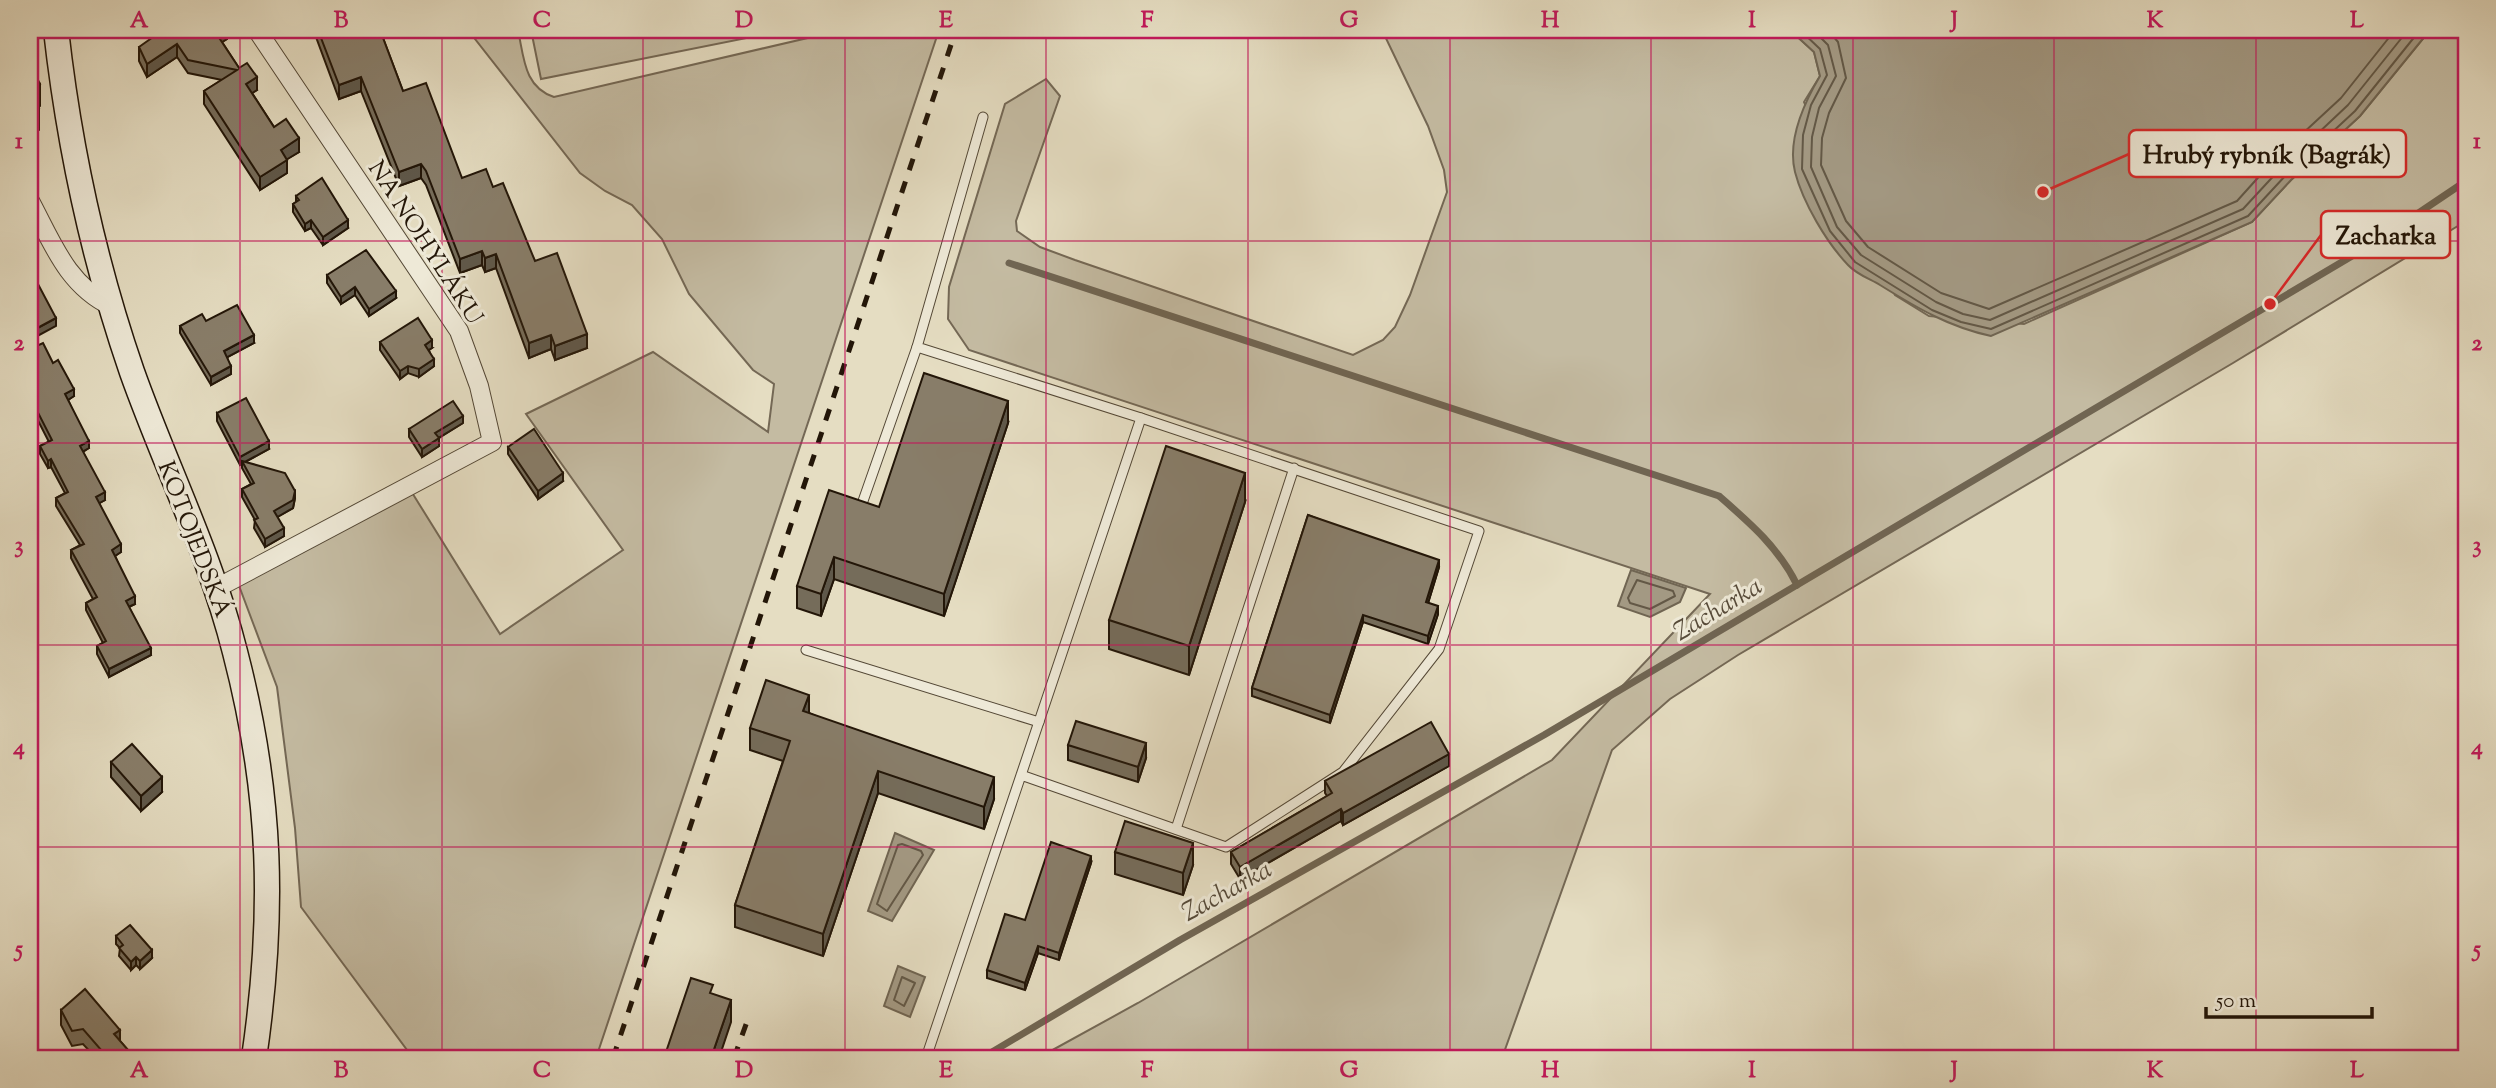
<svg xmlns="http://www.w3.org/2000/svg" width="2496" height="1088" font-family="'Sorts Mill Goudy',serif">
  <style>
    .green { fill: #c4bba2; stroke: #746855; stroke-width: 2 }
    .water { fill: #a39983; stroke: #706552; stroke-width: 2 }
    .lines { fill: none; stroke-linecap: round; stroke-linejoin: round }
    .shore { stroke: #635846; stroke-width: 2 }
    .stream { stroke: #706552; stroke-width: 7 }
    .service-casing { stroke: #544836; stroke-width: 11 }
    .minor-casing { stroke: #544836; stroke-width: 20 }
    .secondary-casing { stroke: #231608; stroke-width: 27 }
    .service { stroke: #eee9d7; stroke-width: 9 }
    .minor { stroke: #eee9d7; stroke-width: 18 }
    .secondary { stroke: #eee9d7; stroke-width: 24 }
    .rail { stroke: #231608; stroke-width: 5; stroke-dasharray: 12 12; stroke-linecap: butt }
    .wall { fill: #756c5a; stroke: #231608; stroke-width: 2 }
    .shaded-wall { fill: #5f584a; stroke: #231608; stroke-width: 2 }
    .building { fill: #887d69; stroke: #231608; stroke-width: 2 }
    .grid { fill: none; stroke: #c2185b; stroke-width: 2; stroke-opacity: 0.55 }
    .labels { text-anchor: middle; stroke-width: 6; stroke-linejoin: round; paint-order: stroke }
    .street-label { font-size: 24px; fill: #231608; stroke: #eee9d7 }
    .water-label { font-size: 26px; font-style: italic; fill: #564a39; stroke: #eee9d7 }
    .leader { fill: none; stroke: #d62828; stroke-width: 2.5 }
    .callout-dot { fill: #d62828; stroke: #eee9d7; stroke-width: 2.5 }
    .callout { fill: #eee9d7; stroke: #d62828; stroke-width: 2.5 }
    .callout-label { font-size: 26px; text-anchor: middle; font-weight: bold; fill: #231608 }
    .neatline { fill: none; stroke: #c2185b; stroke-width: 2.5 }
    .grid-label { font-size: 23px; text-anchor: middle; font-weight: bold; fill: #c2185b }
  </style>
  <rect width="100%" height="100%" fill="#e5ddc2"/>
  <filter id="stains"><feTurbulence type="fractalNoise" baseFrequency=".00286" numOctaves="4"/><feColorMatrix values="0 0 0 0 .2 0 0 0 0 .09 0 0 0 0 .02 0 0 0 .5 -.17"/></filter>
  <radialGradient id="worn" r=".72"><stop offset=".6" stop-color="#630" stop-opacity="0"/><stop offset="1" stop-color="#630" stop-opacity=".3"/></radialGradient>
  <!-- green -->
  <g class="green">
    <path d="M468,30H518C524,58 524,87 554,97L842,30H939L596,1058H413L301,907L295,828L277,687L238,583L411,491L500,634L623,550L526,414L653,352L768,432L774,384L753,370L689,294L662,239L632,205L605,191L580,173Z"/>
    <polygon points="531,30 786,30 541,79"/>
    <polygon points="1382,30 1790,30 1814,52 1820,76 1804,102 1895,295 1929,316 2024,324 2252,222 2291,180 2360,116 2430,30 2466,30 2466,221 2233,363 1738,655 1670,699 1612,750 1502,1058 1038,1058 1138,1003 1552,760 1710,594 969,350 948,319 949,287 1005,104 1046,79 1060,96 1016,221 1017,231 1040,247 1075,260 1353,355 1383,340 1395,327 1410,295 1447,192 1444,170 1428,126"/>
  </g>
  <!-- water -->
  <g class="water">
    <path d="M1790,30H2430L2360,116L2291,180L2252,222L1991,336C1949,327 1917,308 1880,285C1870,279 1856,274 1848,265C1827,243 1803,203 1795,172C1787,140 1804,103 1820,76L1814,52Z"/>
    <polygon points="1631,570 1686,588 1680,602 1650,617 1618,606"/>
    <polygon points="895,833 934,850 892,921 868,911"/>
    <polygon points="898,966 925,977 910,1017 884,1006"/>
  </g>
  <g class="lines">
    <!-- shore -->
    <g class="shore">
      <polyline points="1800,30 1820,49 1827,75 1811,105 1803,135 1802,169 1830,231 1855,262 1932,310 1961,322 1991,329 2248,216 2286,175 2355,111 2420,30"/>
      <polyline points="1813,30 1828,45 1836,76 1819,108 1812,137 1811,167 1837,227 1861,255 1936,302 1963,314 1990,320 2243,209 2280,169 2348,105 2408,30"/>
      <polyline points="1828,30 1838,42 1846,78 1829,113 1822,138 1821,165 1846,221 1868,247 1941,293 1989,309 2237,201 2273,161 2341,98 2395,30"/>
      <polygon points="1637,580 1673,591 1675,596 1650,609 1630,603 1628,598"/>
      <polygon points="902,844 921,851 923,855 887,911 877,904 898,845"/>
      <polygon points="902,977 915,983 904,1006 894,1000"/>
    </g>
    <!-- stream -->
    <g class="stream">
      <path d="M1009,263L1719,496C1750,523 1779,548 1797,585"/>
      <polyline points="982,1058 1180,940 1544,735 2374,243 2466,181"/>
    </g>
    <defs>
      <g id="service">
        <polyline points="983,117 917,347 1141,418"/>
        <polyline points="863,501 917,347"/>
        <polyline points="806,650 1039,722"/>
        <polyline points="1176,829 1294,468"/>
        <polyline points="926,1058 1141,418 1479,531 1439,649 1343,772 1226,847 1021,775"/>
      </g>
      <g id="minor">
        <path d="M30,201C52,242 67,285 111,306"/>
        <polyline points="215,589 492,442 479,386 459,331 257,30"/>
      </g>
      <path id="secondary" d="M56,30C69,146 94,262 132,372C165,465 211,556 235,652C272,794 275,914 254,1058"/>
    </defs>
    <!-- service casing -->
    <use href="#service" class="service-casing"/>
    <!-- minor casing -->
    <use href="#minor" class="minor-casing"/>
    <!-- secondary casing -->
    <use href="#secondary" class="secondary-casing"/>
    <!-- service -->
    <use href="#service" class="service"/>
    <!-- minor -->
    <use href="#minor" class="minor"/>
    <!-- secondary -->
    <use href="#secondary" class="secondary"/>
    <!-- rail -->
    <g class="rail">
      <polyline points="613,1058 956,30"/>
      <polyline points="734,1058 749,1016"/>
    </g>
  </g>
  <!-- wall -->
  <g class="wall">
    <polygon points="227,30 227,39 222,42 239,68 257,90 252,93 274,127 299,152 287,159 287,173 260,190 204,104 204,91 222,80 188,73 177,57 147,77 139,61 139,47"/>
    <polygon points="316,30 380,30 403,91 462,178 493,187 535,261 587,348 555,360 551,349 529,358 496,268 485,272 482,265 460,273 426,185 421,178 399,186 361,91 339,99 316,37"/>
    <polygon points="296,196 348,228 323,245 311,228 305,231 293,212 293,204 296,202"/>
    <polygon points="327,275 396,298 369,316 355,295 341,304 327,283"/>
    <polygon points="206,321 254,343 227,357 231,374 211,385 180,333 180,326"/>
    <polygon points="380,342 432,348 429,350 434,366 419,377 408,373 400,379 380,350"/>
    <polygon points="30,349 53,363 74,396 68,400 89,448 83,452 105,500 99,503 121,552 115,556 135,604 129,607 151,655 109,677 97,654 97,646 103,643 86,610 86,603 93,599 71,558 71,550 80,545 56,506 56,498 65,493 51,467 48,468 40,454 40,446 49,442 30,405 30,392 34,390 30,382"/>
    <polygon points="217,413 269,449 245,462 295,498 293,508 277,517 284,536 265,547 254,528 255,520 242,497 242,489 251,484 242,468 242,464 240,465 217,421"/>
    <polygon points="463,423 439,438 439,446 422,457 409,437 409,429"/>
    <polygon points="1008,423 944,616 834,579 821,616 797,608 797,586 879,507"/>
    <polygon points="508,447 563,481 538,499 508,454"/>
    <polygon points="1245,502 1189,675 1109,649 1109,620"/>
    <polygon points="1308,515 1439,567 1428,603 1438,614 1428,644 1363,622 1330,723 1252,696 1252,688"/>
    <polygon points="809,713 994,799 984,829 878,793 823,956 735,927 735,905 783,761 750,750 750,728"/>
    <polygon points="1068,745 1146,758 1138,782 1068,760"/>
    <polygon points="111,762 162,792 141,811 111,777"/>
    <polygon points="1449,766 1343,825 1341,821 1240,879 1231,864 1231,852 1327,796 1325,793 1325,781"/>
    <polygon points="1115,852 1193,865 1183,895 1115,874"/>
    <polygon points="1091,863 1059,960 1038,953 1025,990 987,978 987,970 1025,920"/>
    <polygon points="116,936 152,958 140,969 136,965 131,970 119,956 120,948 116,944"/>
    <polygon points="61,1010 120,1041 135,1058 96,1058 83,1044 72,1046 61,1025"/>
  </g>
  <!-- shaded-wall -->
  <g class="shaded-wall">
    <polygon points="221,30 227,30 227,39 216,46 216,33"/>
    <polygon points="177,44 177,57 147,77 147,64"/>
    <polygon points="257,77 257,90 246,97 246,84"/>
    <polygon points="361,77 361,91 339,99 339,85"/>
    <polygon points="40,84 40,106 30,112 30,89"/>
    <polygon points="39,108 39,130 30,135 30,113"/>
    <polygon points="299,138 299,152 281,163 281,150"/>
    <polygon points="287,160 287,173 260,190 260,177"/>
    <polygon points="421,164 421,178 399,186 399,172"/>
    <polygon points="311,220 311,228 305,231 305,224"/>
    <polygon points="348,220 348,228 323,245 323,237"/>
    <polygon points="482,251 482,265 460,273 460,259"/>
    <polygon points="496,254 496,268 485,272 485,258"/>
    <polygon points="355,287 355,295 341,304 341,297"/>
    <polygon points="396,291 396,298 369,316 369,309"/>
    <polygon points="56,318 56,326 30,340 30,332"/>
    <polygon points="587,334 587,348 555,360 555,346"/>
    <polygon points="254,335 254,343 224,359 224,351"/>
    <polygon points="551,335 551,349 529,358 529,343"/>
    <polygon points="432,340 432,348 425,352 425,345"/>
    <polygon points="434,359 434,366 419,377 419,369"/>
    <polygon points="231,366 231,374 211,385 211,377"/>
    <polygon points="408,366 408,373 400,379 400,371"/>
    <polygon points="74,389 74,396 65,402 65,394"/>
    <polygon points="1008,401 1008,423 944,616 944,594"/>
    <polygon points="463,416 463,423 435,440 435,433"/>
    <polygon points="439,438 439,446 422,457 422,449"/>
    <polygon points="89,441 89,448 80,453 80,446"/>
    <polygon points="269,441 269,449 243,463 242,461 242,464 240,465 240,457"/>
    <polygon points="51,459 51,467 48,468 48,461"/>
    <polygon points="563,473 563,481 538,499 538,491"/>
    <polygon points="1245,473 1245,502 1189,675 1189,646"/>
    <polygon points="295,491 295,498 293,508 274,519 274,511"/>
    <polygon points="105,492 105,500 96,505 96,497"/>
    <polygon points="284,528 284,536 265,547 265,539"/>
    <polygon points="121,544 121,552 112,558 112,550"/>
    <polygon points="834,557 834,579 821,616 821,594"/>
    <polygon points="1439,560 1439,567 1426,610 1426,602"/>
    <polygon points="135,596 135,604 126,608 126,601"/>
    <polygon points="1438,606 1438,614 1428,644 1428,636"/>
    <polygon points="1363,615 1363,622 1330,723 1330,715"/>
    <polygon points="151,648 151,655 109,677 109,669"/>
    <polygon points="809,695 809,717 803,711"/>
    <polygon points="1146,743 1146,758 1138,782 1138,767"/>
    <polygon points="1449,754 1449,766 1343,825 1343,813"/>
    <polygon points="878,771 878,793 823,956 823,934"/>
    <polygon points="162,777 162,792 141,811 141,796"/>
    <polygon points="994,777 994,799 984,829 984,807"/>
    <polygon points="1341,809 1341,821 1240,879 1240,867"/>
    <polygon points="1193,843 1193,865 1183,895 1183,873"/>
    <polygon points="1091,856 1091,863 1059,960 1059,953"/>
    <polygon points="1038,946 1038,953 1025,990 1025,983"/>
    <polygon points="152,950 152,958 140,969 140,961"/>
    <polygon points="136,957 136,965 131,970 131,962"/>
    <polygon points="731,1000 731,1022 719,1058 711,1058"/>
    <polygon points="120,1030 120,1045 114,1034"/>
  </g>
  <!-- building -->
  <g class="building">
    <polygon points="163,30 221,30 216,33 239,68 247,63 257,77 246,84 274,127 286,119 299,138 281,150 287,160 260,177 204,91 237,70 188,60 177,44 147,64 139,47"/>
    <polygon points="318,30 380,30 403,91 426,83 462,178 486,169 493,187 503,183 535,261 557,253 587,334 555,346 551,335 529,343 496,254 485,258 482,251 460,259 426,171 421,164 399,172 361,77 339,85"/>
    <polygon points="30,64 40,84 30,89 39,108 30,113"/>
    <polygon points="322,178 348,220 323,237 311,220 305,224 293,204 299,200 296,196"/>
    <polygon points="366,250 396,291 369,309 355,287 341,297 327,275"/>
    <polygon points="30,269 56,318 30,332"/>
    <polygon points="237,305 254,335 224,351 231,366 211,377 180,326 202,314 206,321"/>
    <polygon points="418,318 432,340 425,345 434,359 419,369 408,366 400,371 380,342"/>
    <polygon points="43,343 53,363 58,360 74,389 65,394 89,441 80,446 105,492 96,497 121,544 112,550 135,596 126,601 151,648 109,669 97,646 106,641 86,603 97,597 71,550 84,544 56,498 68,492 51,459 48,461 40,446 52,440 30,397 30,392 37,388 30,375 30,349"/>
    <polygon points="924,373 1008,401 944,594 834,557 821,594 797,586 829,490 879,507"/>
    <polygon points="246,398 269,441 240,457 217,413"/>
    <polygon points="453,401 463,416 435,433 439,438 422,449 409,429"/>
    <polygon points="534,429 563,473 538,491 508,447"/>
    <polygon points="1166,446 1245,473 1189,646 1109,620"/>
    <polygon points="242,461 285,473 295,491 293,500 274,511 284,528 265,539 254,520 258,518 242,489 254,483"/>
    <polygon points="1308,515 1439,560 1426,602 1438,606 1428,636 1363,615 1330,715 1252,688"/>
    <polygon points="766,680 809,695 803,711 994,777 984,807 878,771 823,934 735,905 790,741 750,728"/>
    <polygon points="1076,721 1146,743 1138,767 1068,745"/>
    <polygon points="1431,722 1449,754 1343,813 1341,809 1240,867 1231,852 1332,793 1325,781"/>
    <polygon points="132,744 162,777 141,796 111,762"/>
    <polygon points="1125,821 1193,843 1183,873 1115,852"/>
    <polygon points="1051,842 1091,856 1059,953 1038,946 1025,983 987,970 1005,914 1025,920"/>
    <polygon points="130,925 152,950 140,961 136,957 131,962 119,948 123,945 116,936"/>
    <polygon points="691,978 713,985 710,993 731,1000 711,1058 664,1058"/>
    <polygon points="85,989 120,1030 114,1034 135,1058 108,1058 83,1029 72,1031 61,1010"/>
  </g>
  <!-- grid -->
  <path class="grid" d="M240,30V1058M442,30V1058M643,30V1058M845,30V1058M1046,30V1058M1248,30V1058M1450,30V1058M1651,30V1058M1853,30V1058M2054,30V1058M2256,30V1058M30,241H2466M30,443H2466M30,645H2466M30,847H2466"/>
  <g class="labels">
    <!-- street labels -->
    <g class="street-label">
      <text transform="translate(426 242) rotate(57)" y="8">NA NOHYLÁKU</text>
      <text transform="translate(195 539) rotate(69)" y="8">KOTOJEDSKÁ</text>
    </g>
    <!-- water labels -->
    <g class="water-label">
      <text transform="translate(1717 608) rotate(-31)" y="9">Zacharka</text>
      <text transform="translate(1226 890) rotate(-29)" y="9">Zacharka</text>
    </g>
  </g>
  <!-- callouts -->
  <path class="leader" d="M2043 192L2129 154M2270 304L2321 235"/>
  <g class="callout-dot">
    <circle cx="2043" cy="192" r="7"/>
    <circle cx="2270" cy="304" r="7"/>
  </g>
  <g class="callout">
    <rect x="2129" y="130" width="277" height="47" rx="7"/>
    <rect x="2321" y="211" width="129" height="47" rx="7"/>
  </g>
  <g class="callout-label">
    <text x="2267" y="163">Hrubý rybník (Bagrák)</text>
    <text x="2386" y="244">Zacharka</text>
  </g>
  <!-- margin -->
  <rect width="2496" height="1088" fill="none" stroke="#e5ddc2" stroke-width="77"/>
  <!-- scale -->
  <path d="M2206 1007v10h166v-10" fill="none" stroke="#231608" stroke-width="3.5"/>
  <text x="2216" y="1007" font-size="21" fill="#231608" stroke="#eee9d7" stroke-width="5" paint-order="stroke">50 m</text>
  <rect x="38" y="38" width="2420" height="1012" class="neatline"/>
  <g class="grid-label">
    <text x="139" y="27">A</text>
    <text x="341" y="27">B</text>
    <text x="542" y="27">C</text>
    <text x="744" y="27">D</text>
    <text x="946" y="27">E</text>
    <text x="1147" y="27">F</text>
    <text x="1349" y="27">G</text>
    <text x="1550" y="27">H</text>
    <text x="1752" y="27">I</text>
    <text x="1954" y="27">J</text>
    <text x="2155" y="27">K</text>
    <text x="2357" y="27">L</text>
    <text x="19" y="148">1</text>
    <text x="2477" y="148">1</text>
    <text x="19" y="350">2</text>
    <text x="2477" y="350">2</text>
    <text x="19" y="552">3</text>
    <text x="2477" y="552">3</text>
    <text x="19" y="754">4</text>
    <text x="2477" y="754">4</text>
    <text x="19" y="956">5</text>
    <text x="2477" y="956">5</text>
    <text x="139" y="1077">A</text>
    <text x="341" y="1077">B</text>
    <text x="542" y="1077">C</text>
    <text x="744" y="1077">D</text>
    <text x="946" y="1077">E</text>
    <text x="1147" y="1077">F</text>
    <text x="1349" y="1077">G</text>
    <text x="1550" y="1077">H</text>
    <text x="1752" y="1077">I</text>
    <text x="1954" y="1077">J</text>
    <text x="2155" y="1077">K</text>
    <text x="2357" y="1077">L</text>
  </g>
  <rect width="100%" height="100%" filter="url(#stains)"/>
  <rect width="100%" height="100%" fill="url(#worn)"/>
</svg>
